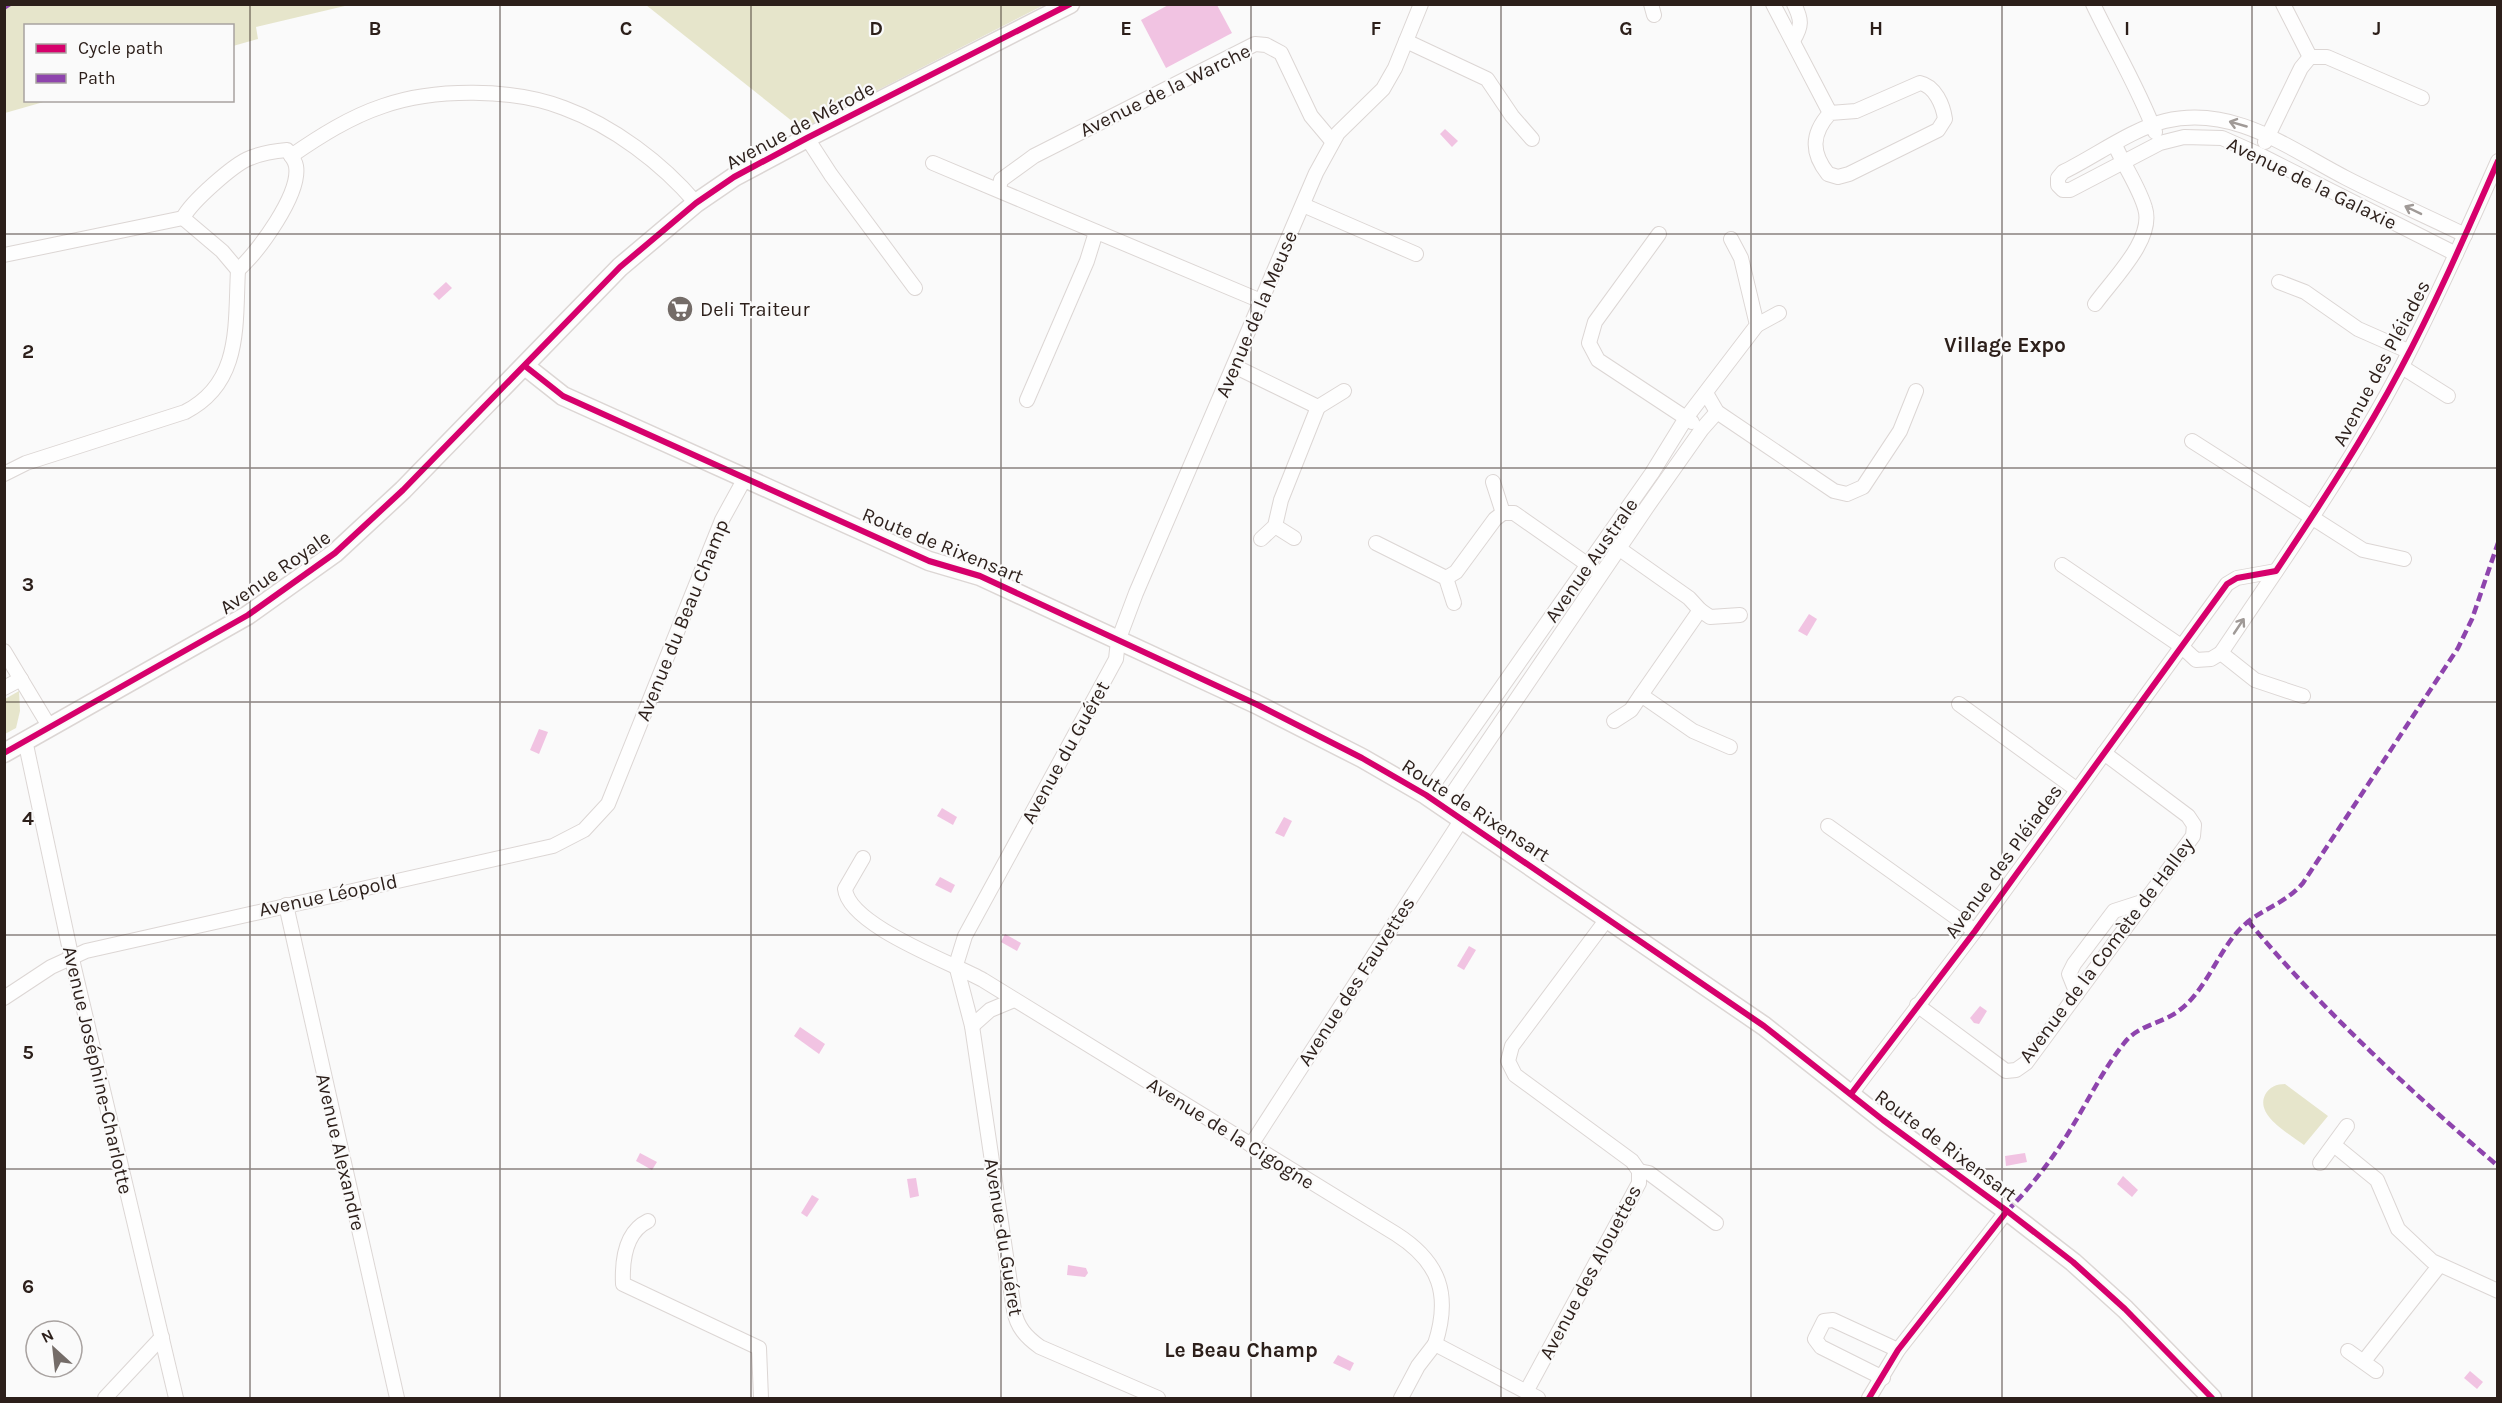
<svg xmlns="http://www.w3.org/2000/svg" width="2502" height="1403" font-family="Karla,sans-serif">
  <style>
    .green { fill: #e6e5cb }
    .water { fill: #f1c3e2 }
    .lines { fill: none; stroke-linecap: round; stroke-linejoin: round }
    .street-casing { stroke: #dcd6d4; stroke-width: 16 }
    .secondary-casing { stroke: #dcd6d4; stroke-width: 21 }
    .street { stroke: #fefefe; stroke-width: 14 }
    .secondary { stroke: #fefefe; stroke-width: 18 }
    .quiet { stroke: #8e44ad; stroke-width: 4.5; stroke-dasharray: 9 4.5; stroke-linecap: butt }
    .cycleway-casing { stroke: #fafafa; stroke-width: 10 }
    .cycleway { stroke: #d6006c; stroke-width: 6 }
    .oneway { stroke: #a09a97 }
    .grid { fill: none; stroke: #2c1f1a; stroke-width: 1.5; stroke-opacity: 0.55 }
    .labels { text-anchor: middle; stroke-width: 4.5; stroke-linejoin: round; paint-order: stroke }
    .street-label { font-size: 20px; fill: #2c1f1a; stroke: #fafafa }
    .poi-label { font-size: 20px; fill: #2c1f1a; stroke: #fafafa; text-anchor: start }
    .neighbourhood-label { font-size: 21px; font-weight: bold; fill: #2c1f1a; stroke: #fafafa }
    .grid-label { font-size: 20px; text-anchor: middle; font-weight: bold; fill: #2c1f1a; stroke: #fafafa; stroke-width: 4.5; stroke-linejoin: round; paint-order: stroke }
  </style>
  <rect width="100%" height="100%" fill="#fafafa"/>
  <!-- green -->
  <g class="green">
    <polygon points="5,4 349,4 349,5 256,27 258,39 233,46 232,26 26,26 26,100 47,101 5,113"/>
    <polygon points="646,5 1044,5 802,129"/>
    <polygon points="19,691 20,711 16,728 5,734 5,699"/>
    <path d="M2285,1084L2328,1116L2304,1145C2290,1134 2255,1116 2265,1095C2269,1087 2277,1084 2285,1084Z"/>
  </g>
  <!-- water -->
  <g class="water">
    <polygon points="1170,4 1217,5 1232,33 1166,68 1141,20"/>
    <polygon points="1445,129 1458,141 1452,147 1440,134"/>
    <polygon points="446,282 452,288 439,300 433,294"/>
    <polygon points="1809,614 1817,619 1807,636 1798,631"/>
    <polygon points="539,729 548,732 539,754 530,750"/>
    <polygon points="942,808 957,817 953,825 937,816"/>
    <polygon points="1284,817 1292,821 1284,837 1275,833"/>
    <polygon points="940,877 955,885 951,893 935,885"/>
    <polygon points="1005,934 1021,943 1017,951 1001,942"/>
    <polygon points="1469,946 1476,950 1464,970 1457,966"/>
    <polygon points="1980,1006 1987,1011 1979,1024 1974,1023 1970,1018"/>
    <polygon points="800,1027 825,1044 819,1054 794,1036"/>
    <polygon points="640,1153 657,1162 652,1170 636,1161"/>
    <polygon points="2025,1153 2027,1162 2006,1166 2005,1156"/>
    <polygon points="2123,1176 2138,1190 2132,1197 2117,1184"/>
    <polygon points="916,1178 919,1196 910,1198 907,1179"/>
    <polygon points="812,1195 819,1199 807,1217 801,1213"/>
    <polygon points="1068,1265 1086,1268 1088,1273 1085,1277 1067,1275"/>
    <polygon points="1338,1355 1354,1363 1350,1371 1333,1363"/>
    <polygon points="2470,1371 2483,1382 2477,1389 2464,1378"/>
  </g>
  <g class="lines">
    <defs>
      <g id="street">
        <polyline points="1651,4 1654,15"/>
        <path d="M1773,4L1830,113C1811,134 1811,153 1828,174L1838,177L1849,174L1938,130L1945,119C1943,105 1935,86 1920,83L1856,111L1830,113"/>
        <path d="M2093,4C2114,48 2138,87 2155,132"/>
        <polyline points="2283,4 2310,57"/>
        <polyline points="1406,41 1487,79 1512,116 1532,139"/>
        <path d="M1793,41C1802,26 1802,20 1794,4"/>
        <polyline points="2310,57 2327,57 2422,98"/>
        <polyline points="807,138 831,175 915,288"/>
        <polyline points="2265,142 2301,68 2310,57"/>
        <path d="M291,156C320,136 350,117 383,106C434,88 513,88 564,108C613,126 662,163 696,203"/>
        <polyline points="933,163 1261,301"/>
        <polyline points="999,188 1001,180 1034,156 1255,44 1266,45 1281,53 1311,116 1332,141"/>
        <polyline points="1303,205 1416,254"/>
        <path d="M183,218C191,202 234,164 250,158C262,153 274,151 287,150C290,154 295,160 296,166C301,194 258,252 238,270"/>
        <polyline points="183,218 222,251 238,270"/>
        <polyline points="1659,234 1595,322 1589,343 1598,360 1692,422"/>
        <path d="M2456,254L2258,154L2222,138L2184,137L2160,143L2070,190H2063L2058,185V178L2063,172C2094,157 2132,129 2165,121C2234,105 2288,148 2346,178C2385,198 2426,216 2465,235"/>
        <polyline points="4,255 183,218"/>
        <polyline points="2279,282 2305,292 2358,329 2408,351"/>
        <path d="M2095,304C2112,280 2155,239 2145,208C2139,187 2124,166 2115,145"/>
        <polyline points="1757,325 1779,313"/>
        <polyline points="1234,366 1318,407 1281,500 1275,526 1261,539"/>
        <polyline points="2402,367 2448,396"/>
        <polyline points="1706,393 1717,412 1834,491 1847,494 1863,487 1900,431 1916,391"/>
        <polyline points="1027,400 1087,261 1096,232"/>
        <polyline points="1318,407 1344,391"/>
        <polyline points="2192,441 2363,550 2404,559"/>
        <path d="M4,474L26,463L185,412C242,383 235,325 238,270"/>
        <polyline points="1493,482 1503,513 1514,513 1594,569"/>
        <polyline points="1275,526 1294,538"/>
        <polyline points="1376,543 1446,578 1456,572 1495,519 1503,513"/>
        <polyline points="1614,545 1689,598 1700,610 1641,695 1693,731 1730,747"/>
        <path d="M2062,565L2181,646L2196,660L2211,659L2221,653C2283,560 2349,468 2401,368C2436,300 2467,231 2498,161"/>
        <polyline points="1446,578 1454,603"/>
        <polyline points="1700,610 1710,617 1740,615"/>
        <polyline points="4,651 49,726"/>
        <polyline points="2221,653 2255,680 2303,696"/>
        <polyline points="4,688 21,679"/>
        <polyline points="1959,704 2076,789"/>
        <polyline points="1614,721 1631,710 1641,695"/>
        <polyline points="25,740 71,955 176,1398"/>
        <polyline points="1426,795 1652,473 1686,418 1757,325 1741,258 1731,239"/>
        <polyline points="1444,806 1647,507 1702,429 1717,412"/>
        <polyline points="1828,826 1975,931"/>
        <path d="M863,858L845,889C849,926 953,963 983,980L1396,1234C1440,1262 1451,1295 1435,1344"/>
        <polyline points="286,905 397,1398"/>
        <polyline points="2077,994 2069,974 2074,964 2114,911 2145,901"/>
        <polyline points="4,998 51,967 86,951 553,846 584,830 608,804 722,520 745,478"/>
        <polyline points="1917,1005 2006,1071 2016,1070 2026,1063 2193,836 2194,825 2188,816 2104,753"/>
        <polyline points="972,1026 990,1010 1014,1000"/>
        <polyline points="1851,1094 1975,931 2227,584 2237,578 2276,571"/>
        <polyline points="1251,1145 1462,819"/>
        <polyline points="2334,1145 2377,1180 2398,1229 2432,1261 2498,1291"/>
        <polyline points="2320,1163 2347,1126"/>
        <polyline points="1639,1171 1649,1173 1716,1223"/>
        <path d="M648,1221C625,1232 622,1261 623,1284L759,1348L761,1398"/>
        <polyline points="2348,1351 2376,1371"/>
        <polyline points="2364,1361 2439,1266"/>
        <polyline points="1883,1378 1821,1347 1815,1339 1824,1321 1833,1320 1898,1350"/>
        <polyline points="1526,1392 1639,1183 1639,1171 1632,1161 1515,1075 1508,1061 1512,1046 1607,919"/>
        <polyline points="105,1398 162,1337"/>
        <path d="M1158,1398L1040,1347C1026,1337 1017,1327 1014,1310L972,1026L956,965L965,936L1116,659L1118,641L1136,593L1316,173L1338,133L1383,89L1395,68L1421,4"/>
        <polyline points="1401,1398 1418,1366 1435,1344 1538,1398"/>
        <polyline points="1869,1398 1898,1350 2007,1211"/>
      </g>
      <g id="secondary">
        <polyline points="525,366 563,396 929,561 980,576 1256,704 1362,758 1426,795 1764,1026 1883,1120 2007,1211 2073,1262 2125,1309 2212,1398"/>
        <polyline points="4,753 248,615 335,553 403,490 620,267 696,203 734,177 807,138 1070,4"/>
      </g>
    </defs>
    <!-- street casing -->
    <use href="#street" class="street-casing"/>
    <!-- secondary casing -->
    <use href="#secondary" class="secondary-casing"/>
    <!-- street -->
    <use href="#street" class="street"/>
    <!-- secondary -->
    <use href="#secondary" class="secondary"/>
    <!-- quiet -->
    <g class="quiet">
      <polyline points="4,8 10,4"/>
      <path d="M2248,921C2322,1010 2410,1091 2498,1166"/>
      <path d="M2007,1211C2032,1186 2054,1157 2072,1127C2089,1099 2104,1068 2125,1042C2139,1025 2160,1024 2177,1012C2205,993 2217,953 2240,929C2259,909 2283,906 2303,883L2458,648L2472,619L2498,543"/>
    </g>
    <defs>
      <g id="cycleway">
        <polyline points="525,366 563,396 929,561 980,576 1256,704 1362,758 1426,795 1764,1026 1883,1120 2007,1211 2073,1262 2125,1309 2212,1398"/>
        <polyline points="4,753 248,615 335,553 403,490 620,267 696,203 734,177 807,138 1070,4"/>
        <path d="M1851,1094L1975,931L2227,584L2237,578L2276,571C2320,505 2364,438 2401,368C2437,301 2467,231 2498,161"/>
        <polyline points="1869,1398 1898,1350 2007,1211"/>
      </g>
    </defs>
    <!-- cycleway casing -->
    <use href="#cycleway" class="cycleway-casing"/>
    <!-- cycleway -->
    <use href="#cycleway" class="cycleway"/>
  </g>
  <!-- one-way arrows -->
  <defs><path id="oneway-shaft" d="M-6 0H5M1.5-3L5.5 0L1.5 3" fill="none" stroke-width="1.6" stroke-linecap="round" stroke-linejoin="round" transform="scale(1.5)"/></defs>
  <g class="oneway">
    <use href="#oneway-shaft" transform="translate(2238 124) rotate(-164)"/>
    <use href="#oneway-shaft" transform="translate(2413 210) rotate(-154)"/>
    <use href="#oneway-shaft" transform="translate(2239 626) rotate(-56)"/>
  </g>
  <!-- grid -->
  <path class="grid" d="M250,4V1398M500,4V1398M751,4V1398M1001,4V1398M1251,4V1398M1501,4V1398M1751,4V1398M2002,4V1398M2252,4V1398M4,234H2498M4,468H2498M4,702H2498M4,935H2498M4,1169H2498"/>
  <!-- icons -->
  <defs>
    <symbol id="supermarket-disc" viewBox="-11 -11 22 22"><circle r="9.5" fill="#746c68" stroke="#fafafa"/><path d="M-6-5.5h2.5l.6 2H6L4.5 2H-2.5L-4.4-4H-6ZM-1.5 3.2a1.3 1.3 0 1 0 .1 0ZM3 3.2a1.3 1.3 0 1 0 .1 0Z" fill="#fff"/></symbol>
  </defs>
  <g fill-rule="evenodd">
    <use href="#supermarket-disc" x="665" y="294" width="30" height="30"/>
  </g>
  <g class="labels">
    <!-- street labels -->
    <g class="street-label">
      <text transform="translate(1165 90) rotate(-26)" y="7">Avenue de la Warche</text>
      <text transform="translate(800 125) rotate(-28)" y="7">Avenue de Mérode</text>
      <text transform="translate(2312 183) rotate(26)" y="7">Avenue de la Galaxie</text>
      <text transform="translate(1256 314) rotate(-67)" y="7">Avenue de la Meuse</text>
      <text transform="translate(2381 363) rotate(-62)" y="7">Avenue des Pléiades</text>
      <text transform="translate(943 545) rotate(22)" y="7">Route de Rixensart</text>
      <text transform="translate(1591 560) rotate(-55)" y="7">Avenue Australe</text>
      <text transform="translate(275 572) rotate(-35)" y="7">Avenue Royale</text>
      <text transform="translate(682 620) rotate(-68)" y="7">Avenue du Beau Champ</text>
      <text transform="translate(1065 752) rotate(-61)" y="7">Avenue du Guéret</text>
      <text transform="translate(1476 810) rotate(33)" y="7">Route de Rixensart</text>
      <text transform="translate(2003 861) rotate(-54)" y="7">Avenue des Pléiades</text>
      <text transform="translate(328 895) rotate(-12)" y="7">Avenue Léopold</text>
      <text transform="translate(2106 950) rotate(-53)" y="7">Avenue de la Comète de Halley</text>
      <text transform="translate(1356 981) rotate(-57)" y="7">Avenue des Fauvettes</text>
      <text transform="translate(98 1070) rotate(77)" y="7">Avenue Joséphine-Charlotte</text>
      <text transform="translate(1231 1133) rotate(32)" y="7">Avenue de la Cigogne</text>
      <text transform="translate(1946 1145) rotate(37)" y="7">Route de Rixensart</text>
      <text transform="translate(341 1152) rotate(77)" y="7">Avenue Alexandre</text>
      <text transform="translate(1004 1237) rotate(81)" y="7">Avenue du Guéret</text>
      <text transform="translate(1590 1272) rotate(-62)" y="7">Avenue des Alouettes</text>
    </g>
    <!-- poi labels -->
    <g class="poi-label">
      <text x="700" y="316">Deli Traiteur</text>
    </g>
    <!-- neighbourhood labels -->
    <g class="neighbourhood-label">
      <text x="2005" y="352">Village Expo</text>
      <text x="1241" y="1357">Le Beau Champ</text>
    </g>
  </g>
  <g class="grid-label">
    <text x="375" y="35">B</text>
    <text x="626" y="35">C</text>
    <text x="876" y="35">D</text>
    <text x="1126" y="35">E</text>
    <text x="1376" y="35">F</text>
    <text x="1626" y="35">G</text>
    <text x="1876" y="35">H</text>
    <text x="2127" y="35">I</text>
    <text x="2377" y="35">J</text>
    <text x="28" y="358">2</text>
    <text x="28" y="591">3</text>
    <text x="28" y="825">4</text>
    <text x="28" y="1059">5</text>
    <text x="28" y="1293">6</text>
  </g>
  <!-- border -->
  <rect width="2502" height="1403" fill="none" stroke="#2c1f1a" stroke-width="12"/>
  <!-- legend -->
  <rect x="24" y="24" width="210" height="78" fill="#fafafa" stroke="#a8a2a0" stroke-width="1.5"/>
  <rect x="36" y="44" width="30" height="9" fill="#d6006c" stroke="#a8a2a0" stroke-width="1.5"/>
  <text x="78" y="54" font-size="18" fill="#2c1f1a">Cycle path</text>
  <rect x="36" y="74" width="30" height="9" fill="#8e44ad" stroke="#a8a2a0" stroke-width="1.5"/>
  <text x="78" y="84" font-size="18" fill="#2c1f1a">Path</text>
  <!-- north arrow -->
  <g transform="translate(54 1349) rotate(333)"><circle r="28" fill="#fafafa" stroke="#a8a2a0" stroke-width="1.5"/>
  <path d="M0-4.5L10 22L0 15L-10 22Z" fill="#746c68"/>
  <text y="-9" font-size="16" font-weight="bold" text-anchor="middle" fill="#2c1f1a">N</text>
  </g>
</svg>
